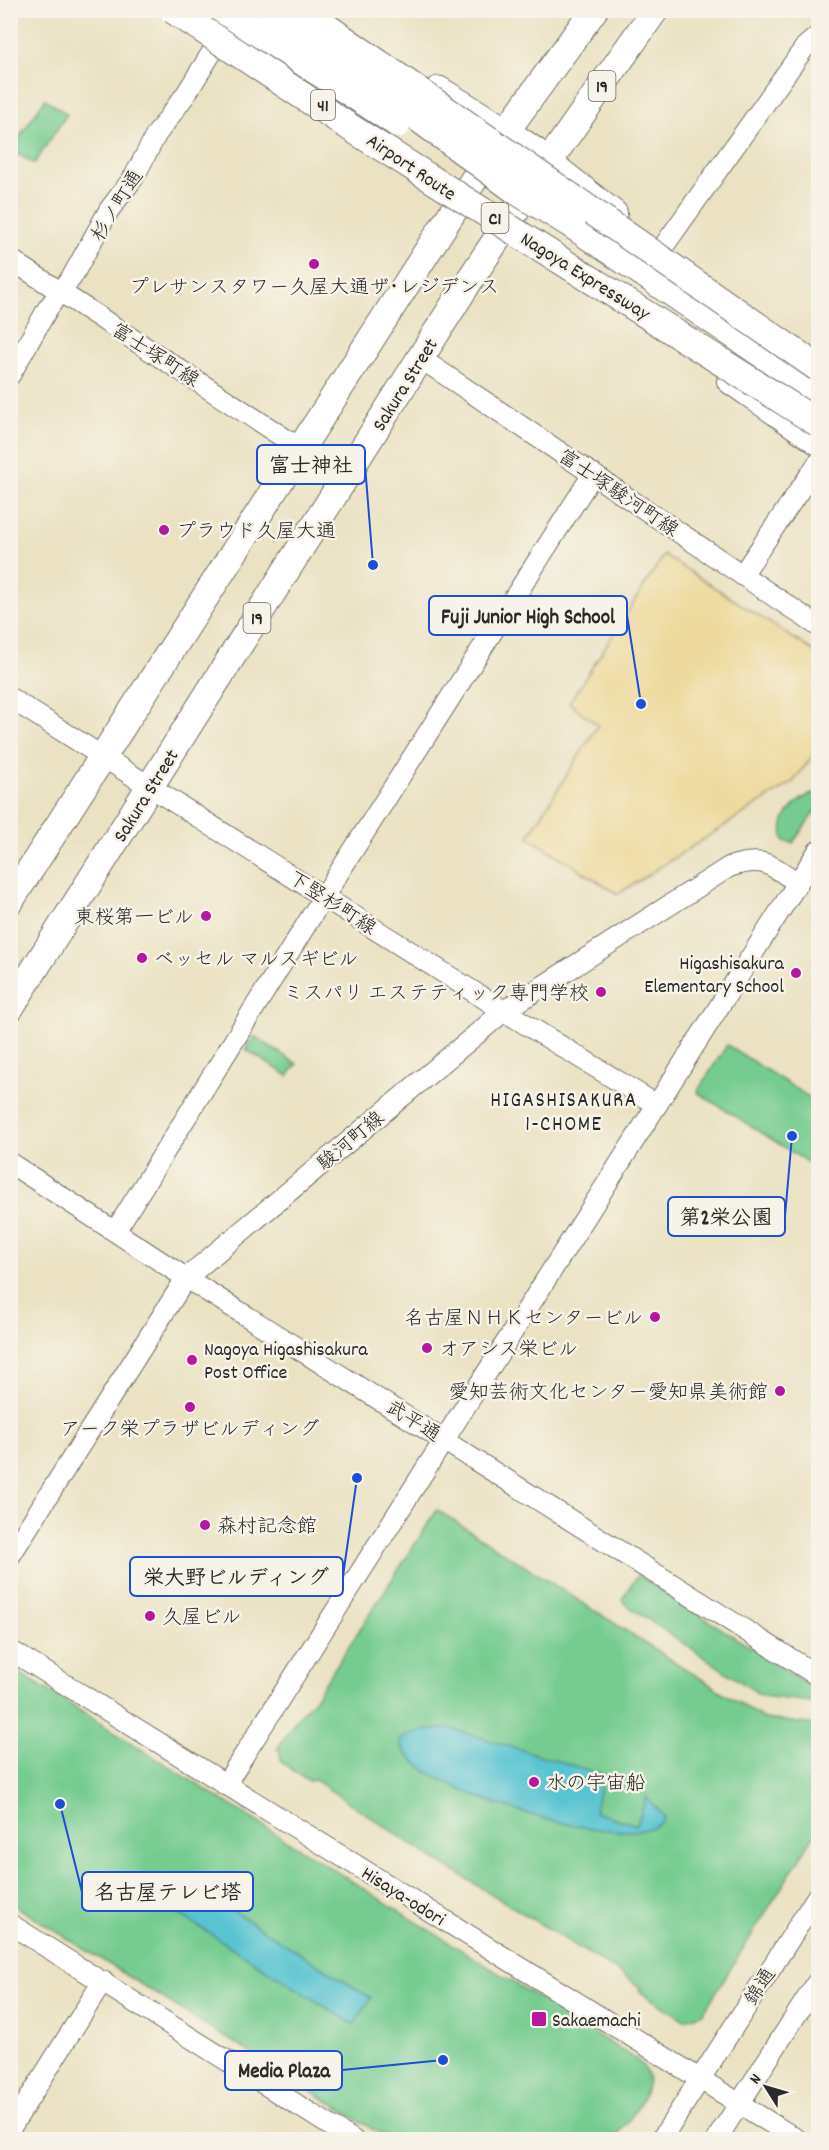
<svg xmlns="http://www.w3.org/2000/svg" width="829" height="2150" font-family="Dekko,'Klee One',sans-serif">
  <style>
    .green { fill: #76cc90; stroke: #507c5e; stroke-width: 1.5 }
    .sand { fill: #eeda9e; stroke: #8c8264; stroke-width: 1.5 }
    .water { fill: #58c4d1; stroke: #42787e; stroke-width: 1.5 }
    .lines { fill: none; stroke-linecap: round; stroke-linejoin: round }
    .minor-casing { stroke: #6e6b60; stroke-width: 22 }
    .major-casing { stroke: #6e6b60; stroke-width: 26 }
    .highway-casing { stroke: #6e6b60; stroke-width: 29 }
    .minor { stroke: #fff; stroke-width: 20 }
    .major { stroke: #fff; stroke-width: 24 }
    .highway { stroke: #fff; stroke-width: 27 }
    .highway-bridge-casing { stroke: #6e6b60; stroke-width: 29; stroke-linecap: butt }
    .highway-bridge { stroke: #fff; stroke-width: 27 }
    .poi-dot { fill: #b5179e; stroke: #f7f3e8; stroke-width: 2 }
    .labels { text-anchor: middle; stroke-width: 5; stroke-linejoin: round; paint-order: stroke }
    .shield { fill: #f7f3e8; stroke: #686764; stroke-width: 1.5 }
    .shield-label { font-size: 18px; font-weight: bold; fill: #2b2b2b }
    .street-label { font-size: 20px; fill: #2b2b2b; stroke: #f7f3e8 }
    .poi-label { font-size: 20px; fill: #2b2b2b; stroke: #f7f3e8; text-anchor: start }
    .neighbourhood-label { font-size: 21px; letter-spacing: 1.5px; fill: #2b2b2b; stroke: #f7f3e8 }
    .leader { fill: none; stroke: #1d4ed8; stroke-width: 2 }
    .callout-dot { fill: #1d4ed8; stroke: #f7f3e8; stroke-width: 2 }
    .callout { fill: #f7f3e8; stroke: #1d4ed8; stroke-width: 2 }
    .callout-label { font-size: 21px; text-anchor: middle; font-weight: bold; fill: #2b2b2b }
  </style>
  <rect width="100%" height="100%" fill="#f7f3e8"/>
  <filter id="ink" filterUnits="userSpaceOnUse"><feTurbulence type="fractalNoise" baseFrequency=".0167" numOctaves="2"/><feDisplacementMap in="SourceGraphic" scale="12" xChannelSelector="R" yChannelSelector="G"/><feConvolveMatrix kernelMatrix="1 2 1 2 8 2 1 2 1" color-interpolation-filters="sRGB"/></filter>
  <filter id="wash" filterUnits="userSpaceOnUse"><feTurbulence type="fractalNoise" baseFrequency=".008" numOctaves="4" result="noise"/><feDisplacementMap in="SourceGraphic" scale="24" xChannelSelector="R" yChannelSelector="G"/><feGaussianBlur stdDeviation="1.35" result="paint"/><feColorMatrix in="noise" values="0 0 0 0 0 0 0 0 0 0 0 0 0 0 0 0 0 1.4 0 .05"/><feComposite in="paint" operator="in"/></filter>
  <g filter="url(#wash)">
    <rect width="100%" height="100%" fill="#ebe2c3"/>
    <!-- green -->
    <g class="green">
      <polygon points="45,99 67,114 34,164 18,154 11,165 11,148 12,148"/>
      <path d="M812,793L818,795V807L793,843L784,841C777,819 793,803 812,793Z"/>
      <polygon points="254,1036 297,1064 288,1076 245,1049"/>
      <polygon points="727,1045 818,1103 818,1169 697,1092"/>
      <polygon points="437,1510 764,1719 818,1725 818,1829 703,2013 684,2020 639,1991 641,1988 620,1973 428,1855 315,1780 309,1781 281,1762 280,1751 277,1749 300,1714 314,1700"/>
      <polygon points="638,1575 818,1691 818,1703 762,1696 625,1604 622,1599"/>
      <path d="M10,1667L637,2060C640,2063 644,2067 646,2071C655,2090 626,2124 615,2139H388L11,1903Z"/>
    </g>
    <!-- sand -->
    <polygon class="sand" points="664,555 818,654 818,749 793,782 618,894 528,837 598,725 569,703"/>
    <!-- water -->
    <g class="water">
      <path d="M453,1729L604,1775L594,1812L637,1825L646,1797L662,1814L664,1818C644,1860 409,1791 400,1741C414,1728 435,1730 453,1729Z"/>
      <polygon points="178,1876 371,1998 354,2025 160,1902"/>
    </g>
  </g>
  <g filter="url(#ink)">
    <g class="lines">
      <defs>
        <g id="minor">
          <polyline points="661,250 805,47 818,36"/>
          <polyline points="10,259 301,449"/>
          <polyline points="420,358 818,626"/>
          <polyline points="10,375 48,308 72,277 109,210 134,177 156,135 186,94 222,36"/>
          <polyline points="742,575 818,463"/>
          <polyline points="10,698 504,1011 657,1105"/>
          <polyline points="10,1163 186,1278 818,1676"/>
          <polyline points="116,1230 324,896 593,474"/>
          <path d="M10,1556L186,1278L504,1011L729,867C764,856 769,864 798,883"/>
          <polyline points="10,1650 798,2140"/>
          <polyline points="225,1785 818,851"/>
          <polyline points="10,1924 353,2140"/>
          <polyline points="10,2129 103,1981"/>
          <polyline points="661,2140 818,1895"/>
          <polyline points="716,2140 818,1981"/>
        </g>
        <g id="major">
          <polyline points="549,161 615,213"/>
          <polyline points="729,381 818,443"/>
        </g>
        <g id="highway">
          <polyline points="439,90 506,131 549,161"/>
          <polyline points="572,225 818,392"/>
          <polyline points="10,901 461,199 506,131 594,10"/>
          <polyline points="10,1008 469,281 549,161 655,10"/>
        </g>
      </defs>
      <!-- minor casing -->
      <use href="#minor" class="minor-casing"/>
      <!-- major casing -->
      <use href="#major" class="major-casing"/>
      <!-- highway casing -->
      <use href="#highway" class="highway-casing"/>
      <!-- minor -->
      <use href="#minor" class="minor"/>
      <!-- major -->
      <use href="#major" class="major"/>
      <!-- highway -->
      <use href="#highway" class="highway"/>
      <defs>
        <g id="highway-bridge">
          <polyline points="173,10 351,128 818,423"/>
          <polyline points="223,10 398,124"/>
          <polyline points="269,10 296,28 518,192 572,225"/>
          <polyline points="302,10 818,368"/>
        </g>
      </defs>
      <!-- highway-bridge casing -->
      <use href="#highway-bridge" class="highway-bridge-casing"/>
      <!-- highway-bridge -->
      <use href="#highway-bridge" class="highway-bridge"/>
    </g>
  </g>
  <!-- markers -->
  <g class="poi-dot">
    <circle cx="314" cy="264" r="6"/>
    <circle cx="164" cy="530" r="6"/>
    <circle cx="206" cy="916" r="6"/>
    <circle cx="142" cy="958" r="6"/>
    <circle cx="796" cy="973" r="6"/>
    <circle cx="601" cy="992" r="6"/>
    <circle cx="655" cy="1317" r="6"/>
    <circle cx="427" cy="1348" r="6"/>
    <circle cx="192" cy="1360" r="6"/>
    <circle cx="780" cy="1391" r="6"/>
    <circle cx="190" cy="1407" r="6"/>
    <circle cx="205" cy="1525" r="6"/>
    <circle cx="150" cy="1616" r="6"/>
    <circle cx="534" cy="1782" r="6"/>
    <rect x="531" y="2011" width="16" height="16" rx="3"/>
  </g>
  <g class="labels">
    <!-- shield labels -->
    <g class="shield">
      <rect x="588.5" y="71" width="27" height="30" rx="4.5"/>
      <rect x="311" y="90" width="24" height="30" rx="4.5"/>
      <rect x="481.5" y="203" width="27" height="30" rx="4.5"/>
      <rect x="243.5" y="603" width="27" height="30" rx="4.5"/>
    </g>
    <g class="shield-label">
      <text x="602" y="92">19</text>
      <text x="323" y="111">41</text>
      <text x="495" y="224">C1</text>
      <text x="257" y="624">19</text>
    </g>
    <!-- street labels -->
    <g class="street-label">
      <text transform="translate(412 166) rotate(34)" y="7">Airport Route</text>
      <text transform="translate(116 205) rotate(-58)" y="7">杉ノ町通</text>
      <text transform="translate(586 275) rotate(32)" y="7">Nagoya Expressway</text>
      <text transform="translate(156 354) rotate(33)" y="7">富士塚町線</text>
      <text transform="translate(404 384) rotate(-58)" y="7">Sakura Street</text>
      <text transform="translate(619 492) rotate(34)" y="7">富士塚駿河町線</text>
      <text transform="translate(145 795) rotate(-58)" y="7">Sakura Street</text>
      <text transform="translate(333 902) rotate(33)" y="7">下竪杉町線</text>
      <text transform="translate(350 1140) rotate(-40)" y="7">駿河町線</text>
      <text transform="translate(414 1420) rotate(32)" y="7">武平通</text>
      <text transform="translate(404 1895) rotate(32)" y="7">Hisaya-odori</text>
      <text transform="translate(759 1986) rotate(-57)" y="7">錦通</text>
    </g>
    <!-- poi labels -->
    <g class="poi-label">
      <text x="314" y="293" text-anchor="middle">プレサンスタワー久屋大通ザ･レジデンス</text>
      <text x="176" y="537">プラウド久屋大通</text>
      <text x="194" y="923" text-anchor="end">東桜第一ビル</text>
      <text x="154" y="965">ベッセル マルスギビル</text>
      <text x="784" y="969" text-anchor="end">Higashisakura<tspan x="784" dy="23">Elementary School</tspan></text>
      <text x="589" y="999" text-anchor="end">ミスパリ エステティック専門学校</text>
      <text x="643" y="1324" text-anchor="end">名古屋ＮＨＫセンタービル</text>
      <text x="204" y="1355">Nagoya Higashisakura<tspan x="204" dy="23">Post Office</tspan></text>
      <text x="439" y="1355">オアシス栄ビル</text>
      <text x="768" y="1398" text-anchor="end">愛知芸術文化センター愛知県美術館</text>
      <text x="190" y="1435" text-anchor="middle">アーク栄プラザビルディング</text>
      <text x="217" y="1532">森村記念館</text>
      <text x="162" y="1623">久屋ビル</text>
      <text x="546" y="1789">水の宇宙船</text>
      <text x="552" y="2026">Sakaemachi</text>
    </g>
    <!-- neighbourhood labels -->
    <g class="neighbourhood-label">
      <text x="564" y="1106">HIGASHISAKURA<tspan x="564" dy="24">1-CHOME</tspan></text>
    </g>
  </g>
  <!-- callouts -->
  <path class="leader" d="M373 565L365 465M641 704L627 615M792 1136L785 1216M357 1478L343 1576M60 1804L82 1892M443 2060L342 2070"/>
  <g class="callout-dot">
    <circle cx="373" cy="565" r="6"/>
    <circle cx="641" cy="704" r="6"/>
    <circle cx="792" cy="1136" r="6"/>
    <circle cx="357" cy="1478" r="6"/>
    <circle cx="60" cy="1804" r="6"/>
    <circle cx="443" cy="2060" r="6"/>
  </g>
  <g class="callout">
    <rect x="257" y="445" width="108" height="39" rx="6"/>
    <rect x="429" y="596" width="198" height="39" rx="6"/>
    <rect x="668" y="1197" width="117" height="39" rx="6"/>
    <rect x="130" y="1557" width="213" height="39" rx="6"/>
    <rect x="82" y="1872" width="171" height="39" rx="6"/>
    <rect x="225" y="2051" width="117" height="39" rx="6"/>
  </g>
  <g class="callout-label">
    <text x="311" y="472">富士神社</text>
    <text x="528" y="623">Fuji Junior High School</text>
    <text x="726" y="1224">第2栄公園</text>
    <text x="236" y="1584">栄大野ビルディング</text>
    <text x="168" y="1899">名古屋テレビ塔</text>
    <text x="284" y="2077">Media Plaza</text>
  </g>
  <!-- margin -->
  <rect width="829" height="2150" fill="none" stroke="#f7f3e8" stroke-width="36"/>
  <!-- north arrow -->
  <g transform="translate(766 2087) rotate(307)" stroke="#f7f3e8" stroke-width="4.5" paint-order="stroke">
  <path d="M0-4.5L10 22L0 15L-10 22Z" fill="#2b2b2b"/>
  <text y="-9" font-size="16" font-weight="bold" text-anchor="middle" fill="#2b2b2b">N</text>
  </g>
</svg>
